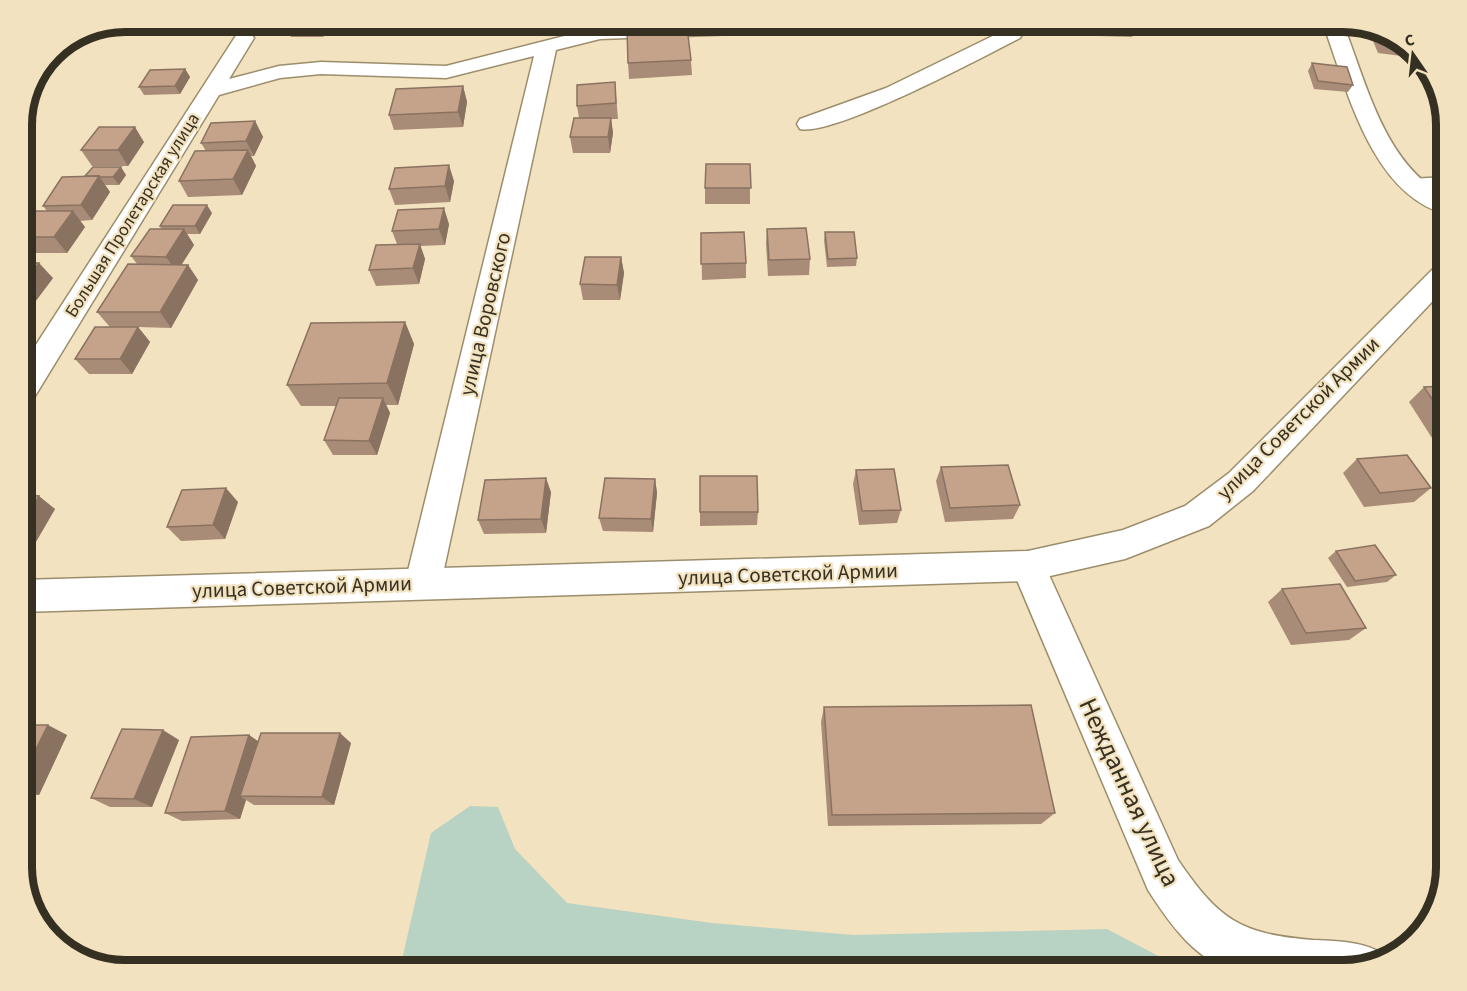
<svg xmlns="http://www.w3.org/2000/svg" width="1467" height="991" font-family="'Source Sans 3',sans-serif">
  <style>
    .green { fill: #b8d2c3 }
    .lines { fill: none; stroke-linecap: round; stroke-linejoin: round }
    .lane-casing { stroke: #9c8d6c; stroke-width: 3 }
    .street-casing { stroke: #9c8d6c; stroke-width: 3 }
    .secondary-casing { stroke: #9c8d6c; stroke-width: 3 }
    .lane { fill: #fff; fill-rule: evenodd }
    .street { fill: #fff; fill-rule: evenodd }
    .secondary { fill: #fff; fill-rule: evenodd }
    .wall { fill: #a98c77 }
    .shaded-wall { fill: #8a7261 }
    .building { fill: #c5a38a; stroke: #8a7261; stroke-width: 1.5 }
    .labels { text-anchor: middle; stroke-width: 4.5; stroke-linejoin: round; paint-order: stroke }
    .far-street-label { font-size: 18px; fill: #363022; stroke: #f2e2bf }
    .street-label { font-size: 21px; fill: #363022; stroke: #f2e2bf }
    .near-street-label { font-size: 26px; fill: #363022; stroke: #f2e2bf }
    .rim { fill: none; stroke: #363022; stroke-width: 8 }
  </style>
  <rect width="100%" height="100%" fill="#f2e2bf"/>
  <!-- green -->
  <polygon class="green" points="470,806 498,807 515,849 567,903 712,923 853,935 1107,929 1185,970 381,970 401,964 431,833"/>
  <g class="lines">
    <defs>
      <polygon id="lane" points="1446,177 1446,187 1410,189 1402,184 1410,179"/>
      <g id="street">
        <path d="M1322,21H1342C1366,81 1384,165 1446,196V214C1370,194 1346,85 1322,21Z"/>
        <path d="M1009,23H1029L1020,38C983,57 833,137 800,129L797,124L800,119L886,88L1005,30Z"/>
        <polygon points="855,24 852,28 845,30 600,39 556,50 441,583 436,594 423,599 410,594 405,583 534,56 446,78 321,74 280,78 219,95 32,401 21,404 21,368 237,34 251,34 254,38 229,79 279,66 321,62 446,66 600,27"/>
        <polygon points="65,43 68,47 56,61 46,63 52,51"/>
        <path d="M1028,551L1040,555L1178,860C1219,920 1240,934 1313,940C1335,941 1356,941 1376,950L1381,961C1347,969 1324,970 1290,970C1273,970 1255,972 1239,970C1198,966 1168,921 1148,890L1011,566L1016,555Z"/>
      </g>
      <polygon id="secondary" points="1446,262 1446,287 1253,491 1209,526 1125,559 1028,581 21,612 21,580 1028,551 1123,530 1185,506 1229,473 1437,265"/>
    </defs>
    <!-- lane casing -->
    <use href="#lane" class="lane-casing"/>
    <!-- street casing -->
    <use href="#street" class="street-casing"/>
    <!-- secondary casing -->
    <use href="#secondary" class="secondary-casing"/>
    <!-- lane -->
    <use href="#lane" class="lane"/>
    <!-- street -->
    <use href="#street" class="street"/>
    <!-- secondary -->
    <use href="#secondary" class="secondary"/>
  </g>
  <!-- wall -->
  <g class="wall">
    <polygon points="1133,22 1135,30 1132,37 1099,36 1095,23"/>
    <polygon points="640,25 675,25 675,26 640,27"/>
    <polygon points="330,27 323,37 291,37 287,29"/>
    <polygon points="1378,33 1400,39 1417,58 1378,53 1373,41"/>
    <polygon points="691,60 692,75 629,79 628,63"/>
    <polygon points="1312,63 1353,85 1348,92 1314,89 1308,71"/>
    <polygon points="185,69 190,77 180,94 144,95 139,87"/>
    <polygon points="615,82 618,119 611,119 613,133 610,153 573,153 570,137 579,118 577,106"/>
    <polygon points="463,86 467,102 463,127 394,130 389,115"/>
    <polygon points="255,121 263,137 254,156 251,156 256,166 242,195 188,197 179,181 206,151 201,143"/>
    <polygon points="144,142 128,166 92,166 81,150"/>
    <polygon points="750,164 750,204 705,204 705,188"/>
    <polygon points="126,175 119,185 105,185 110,192 92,220 80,221 85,227 67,253 27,253 21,246 21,227 47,211 43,206 62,177"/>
    <polygon points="454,181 450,202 395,205 389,189"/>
    <polygon points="212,213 200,234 187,234 194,245 181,265 188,265 198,280 171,328 138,327 150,342 132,374 89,374 75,359 110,327 97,312 137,264 131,256 161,229 160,226"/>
    <polygon points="449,224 445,245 420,246 425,259 419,284 376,286 369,270 397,244 392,231"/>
    <polygon points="767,229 810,259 809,275 768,276 766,244"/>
    <polygon points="825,232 857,258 856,266 827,267 824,240"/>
    <polygon points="701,233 746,263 746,278 702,280"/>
    <polygon points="621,257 624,273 620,300 583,300 580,284"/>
    <polygon points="21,263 53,278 32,306 21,306"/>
    <polygon points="405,322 414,344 398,405 386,405 390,413 377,455 333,455 324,440 336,406 301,406 287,385"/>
    <polygon points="1446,386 1446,437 1432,438 1409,402 1424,387"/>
    <polygon points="1357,459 1431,488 1414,502 1364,507 1343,473"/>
    <polygon points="941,467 1020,505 1013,519 945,522 936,481"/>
    <polygon points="856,470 901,510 897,523 859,525 853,484"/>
    <polygon points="655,479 657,493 653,532 603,531 599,518"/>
    <polygon points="551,492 546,533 484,534 478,520"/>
    <polygon points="21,495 55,509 30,552 21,552"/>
    <polygon points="238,502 225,539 181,541 167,527"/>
    <polygon points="700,512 758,512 757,525 700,526"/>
    <polygon points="1336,551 1396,575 1387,582 1347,587 1328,558"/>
    <polygon points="1282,589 1366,628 1349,640 1291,645 1268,602"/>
    <polygon points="824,707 1055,813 1041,824 828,826 821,722"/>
    <polygon points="21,725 67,735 39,795 21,795"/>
    <polygon points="249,735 259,742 351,743 334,805 254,805 246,800 240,819 182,821 165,813"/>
    <polygon points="179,740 152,807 110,807 91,798"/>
  </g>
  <!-- shaded-wall -->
  <g class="shaded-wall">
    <polygon points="322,27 330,27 323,37 320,29"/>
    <polygon points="185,69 190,77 180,94 175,86"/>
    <polygon points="463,86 467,102 463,127 458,112"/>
    <polygon points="611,118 613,133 610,153 608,137"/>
    <polygon points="255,121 263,137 254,156 246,141"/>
    <polygon points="135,127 144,142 128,166 118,150"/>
    <polygon points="248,150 256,166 242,195 233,179"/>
    <polygon points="449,165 454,181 450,202 445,186"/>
    <polygon points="121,167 126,175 119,185 113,177"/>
    <polygon points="99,176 110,192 92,220 81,205"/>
    <polygon points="207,205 212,213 200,234 195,226"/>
    <polygon points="444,208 449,224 445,245 439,229"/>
    <polygon points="73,211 85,227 67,253 54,237"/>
    <polygon points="184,229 194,245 177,272 166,257"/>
    <polygon points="420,244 425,259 419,284 413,268"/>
    <polygon points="621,257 624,273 620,300 617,285"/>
    <polygon points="39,263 53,278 32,306 21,294 21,287"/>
    <polygon points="188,265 198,280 171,328 160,312"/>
    <polygon points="21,307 28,315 21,325"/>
    <polygon points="405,322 414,344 398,405 387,383"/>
    <polygon points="138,327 150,342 132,374 120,359"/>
    <polygon points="383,398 390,413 377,455 369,441"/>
    <polygon points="546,478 551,492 546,533 541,519"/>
    <polygon points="655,479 657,493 653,532 651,519"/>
    <polygon points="226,488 238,502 225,539 213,525"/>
    <polygon points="39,496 55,509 30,552 21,545 21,525"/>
    <polygon points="48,725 67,735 39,795 21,788 21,779"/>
    <polygon points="163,730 179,740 152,807 134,799"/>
    <polygon points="340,733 351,743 334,805 322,797"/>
    <polygon points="249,735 262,744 240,796 246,800 240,819 225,811"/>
  </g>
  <!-- building -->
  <g class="building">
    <polygon points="1100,22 1133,22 1135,30 1102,28"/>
    <polygon points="288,27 322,27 320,29 287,29"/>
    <polygon points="687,27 691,60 628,63 627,30"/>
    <polygon points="1378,33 1385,34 1400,39 1409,48 1383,45"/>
    <polygon points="1312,63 1347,67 1353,85 1318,81"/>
    <polygon points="185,69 175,86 139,87 150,70"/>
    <polygon points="615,82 616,103 577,106 577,85"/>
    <polygon points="463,86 458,112 389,115 396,89"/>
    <polygon points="574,118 611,118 608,137 570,137"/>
    <polygon points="255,121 246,141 201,143 211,123"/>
    <polygon points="99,127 135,127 118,150 81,150"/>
    <polygon points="248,150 233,179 179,181 195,151"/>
    <polygon points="706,164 750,164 751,188 705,188"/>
    <polygon points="449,165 445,186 389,189 395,168"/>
    <polygon points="93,167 121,167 113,177 99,177 99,176 85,176"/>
    <polygon points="99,176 81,205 43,206 62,177"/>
    <polygon points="173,205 207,205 195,226 160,226"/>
    <polygon points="444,208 439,229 392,231 398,210"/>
    <polygon points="33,211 73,211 54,237 21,237 21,227"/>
    <polygon points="806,228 810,259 769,260 767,229"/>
    <polygon points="150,229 184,229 166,257 131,256"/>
    <polygon points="744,232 746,263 701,264 701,233"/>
    <polygon points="825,232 854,232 857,258 828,259"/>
    <polygon points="420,244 413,268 369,270 376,245"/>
    <polygon points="585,257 621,257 617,285 580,284"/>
    <polygon points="21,263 39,263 21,287"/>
    <polygon points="128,264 188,265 160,312 97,312"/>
    <polygon points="405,322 387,383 287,385 311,323"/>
    <polygon points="95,327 138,327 120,359 75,359"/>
    <polygon points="1446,386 1446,420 1424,387"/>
    <polygon points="339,398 383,398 369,441 324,440"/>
    <polygon points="1407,455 1431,488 1380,493 1357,459"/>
    <polygon points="1008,465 1020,505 950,508 941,467"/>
    <polygon points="894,469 901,510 862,511 856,470"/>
    <polygon points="700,476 757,476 758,512 700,512"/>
    <polygon points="546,478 541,519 478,520 485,480"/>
    <polygon points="605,478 655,479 651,519 599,518"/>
    <polygon points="226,488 213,525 167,527 182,490"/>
    <polygon points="21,495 39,496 21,525"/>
    <polygon points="1375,545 1396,575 1355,581 1336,551"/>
    <polygon points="1340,584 1366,628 1306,633 1282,589"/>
    <polygon points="1031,705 1055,813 832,815 824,707"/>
    <polygon points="21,725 48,725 21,779"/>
    <polygon points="122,729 163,730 134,799 91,798"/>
    <polygon points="261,733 340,733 322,797 240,796"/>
    <polygon points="249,735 225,811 165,813 191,737"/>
  </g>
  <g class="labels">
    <!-- far-street labels -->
    <g class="far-street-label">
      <text transform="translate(132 215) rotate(-58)" y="6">Большая Пролетарская улица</text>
    </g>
    <!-- street labels -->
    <g class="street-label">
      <text transform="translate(485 314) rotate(-77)" y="7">улица Воровского</text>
      <text transform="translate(1298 418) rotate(-45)" y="7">улица Советской Армии</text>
      <text transform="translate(788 574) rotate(-2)" y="7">улица Советской Армии</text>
      <text transform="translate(302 587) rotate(-2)" y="7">улица Советской Армии</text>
    </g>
    <!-- near-street labels -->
    <g class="near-street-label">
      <text transform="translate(1130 792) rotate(65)" y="9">Нежданная улица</text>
    </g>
  </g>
  <!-- crop -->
  <path d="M0 0H1467V991H0ZM125 32H1343A93 93 0 0 1 1436 125V867A93 93 0 0 1 1343 960H125A93 93 0 0 1 32 867V125A93 93 0 0 1 125 32Z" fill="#f2e2bf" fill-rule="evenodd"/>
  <path class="rim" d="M125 32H1343A93 93 0 0 1 1436 125V867A93 93 0 0 1 1343 960H125A93 93 0 0 1 32 867V125A93 93 0 0 1 125 32Z"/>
  <!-- north arrow -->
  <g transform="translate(1413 54) rotate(346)" stroke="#f2e2bf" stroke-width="4.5" paint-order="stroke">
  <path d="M0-4.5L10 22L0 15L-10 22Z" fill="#363022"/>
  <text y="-9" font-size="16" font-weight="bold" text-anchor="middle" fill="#363022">С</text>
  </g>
</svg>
